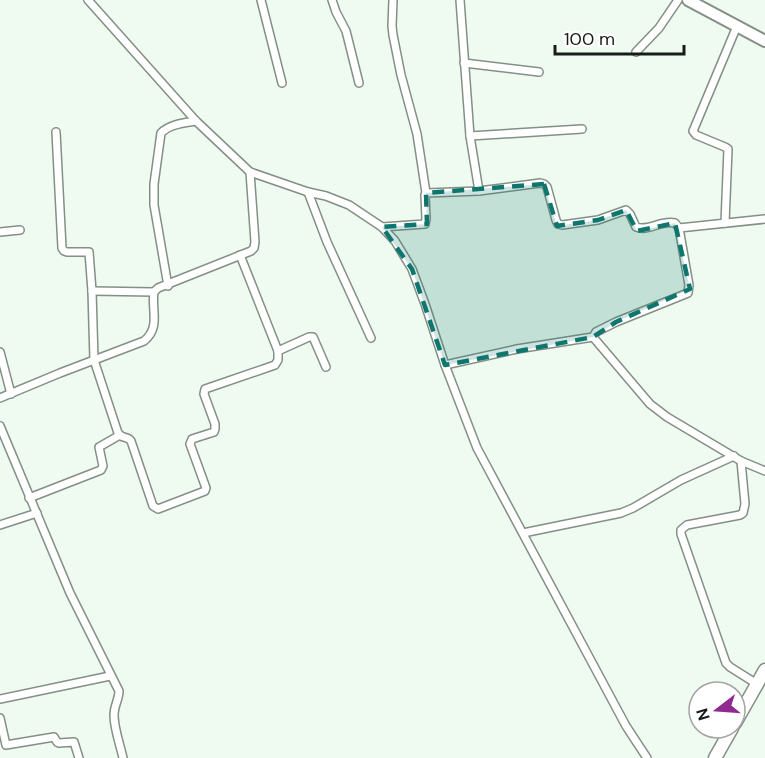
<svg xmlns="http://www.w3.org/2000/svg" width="765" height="758" font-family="'DM Sans',sans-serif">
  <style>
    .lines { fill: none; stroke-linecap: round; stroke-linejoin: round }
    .street-casing { stroke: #848f85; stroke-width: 10 }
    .secondary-casing { stroke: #848f85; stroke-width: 14 }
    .highway-casing { stroke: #848f85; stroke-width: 15 }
    .street { stroke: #fff; stroke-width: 7 }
    .secondary { stroke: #fff; stroke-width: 10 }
    .highway { stroke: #fff; stroke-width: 12 }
    .marked { fill: #0f766e; fill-opacity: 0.2; stroke: #0f766e; stroke-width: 4.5; stroke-dasharray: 12 8; stroke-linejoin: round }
  </style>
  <rect width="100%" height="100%" fill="#effaf0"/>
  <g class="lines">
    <defs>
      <g id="street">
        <polyline points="88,0 196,121 250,172 308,192 326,196 349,205 382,227 395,241 412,269 425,304 445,365 477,448 626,726 647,758"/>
        <polyline points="261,0 282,83"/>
        <polyline points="332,0 336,12 346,31 359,83"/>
        <polyline points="393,0 392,26 393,35 401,75 417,134 426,193"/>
        <polyline points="460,0 470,136 479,191"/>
        <polyline points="636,52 659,28 678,0"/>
        <polyline points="464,63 539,72"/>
        <path d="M56,132L62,248L64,251L67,252H89L92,291L94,360L118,433C121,439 128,436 131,441L153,506L158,509L205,491L206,488L190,444L192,439L214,432L215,429V424L204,394L205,389L275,365L278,360V351L240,255"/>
        <polyline points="470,136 582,129"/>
        <polyline points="308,192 327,242 371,338"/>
        <polyline points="725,223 728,149 725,147 696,135 693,131 737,26"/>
        <path d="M382,227L425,224L426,219L425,195L426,193L479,191L540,183L544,184L547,187L556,220L558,224L562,225L598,220L626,210L630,214L636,227C648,232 660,220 675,223L679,228L689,285L688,293L616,322L596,332L593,337L650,404L667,417L741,461L765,471"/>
        <polyline points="679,228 765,219"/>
        <polyline points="0,232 20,230"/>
        <path d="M168,286L154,205V184L161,133C170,124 184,123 196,121"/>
        <polyline points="92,291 154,292"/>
        <polyline points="278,351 309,337 313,337 326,367"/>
        <polyline points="0,352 11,394"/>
        <polyline points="445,365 517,349 593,337"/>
        <path d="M0,398L60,373L144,341C161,327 151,310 154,292L158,288L251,251L254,248L255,242L250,172"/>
        <path d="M0,426L70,593L119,691C119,699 114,706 114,715C114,729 120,744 123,758"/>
        <polyline points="741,461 745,504 743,513 740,515 687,525 681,530 681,534 726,663 730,667 757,684"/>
        <polyline points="29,498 101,470 103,466 99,447 120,435"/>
        <polyline points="0,525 37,513"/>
        <polyline points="523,533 621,513 633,508 681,480 734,456"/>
        <polyline points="0,699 110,676"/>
        <polyline points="0,718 6,745 54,737 57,742 59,743 74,742 79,758"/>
      </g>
      <polyline id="secondary" points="688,0 765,41"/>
      <g id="highway">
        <polyline points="735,723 765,670"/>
        <polyline points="715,758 732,728"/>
      </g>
    </defs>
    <!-- street casing -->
    <use href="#street" class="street-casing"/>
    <!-- secondary casing -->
    <use href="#secondary" class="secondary-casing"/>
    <!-- highway casing -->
    <use href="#highway" class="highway-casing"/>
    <!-- street -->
    <use href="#street" class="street"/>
    <!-- secondary -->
    <use href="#secondary" class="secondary"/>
    <!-- highway -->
    <use href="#highway" class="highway"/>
  </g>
  <!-- marked area -->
  <path class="marked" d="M544,184L557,226L598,220L626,210L637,231L675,223L690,289L616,322L593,337L445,365L412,269L382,227L427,224L426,193Z"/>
  <!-- north arrow -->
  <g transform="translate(717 710) rotate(253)"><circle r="28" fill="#ffffff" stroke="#a3a4a3" stroke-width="1.5"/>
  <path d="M0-4.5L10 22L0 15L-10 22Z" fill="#8f2a91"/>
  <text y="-9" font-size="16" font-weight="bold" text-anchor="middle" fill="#181c18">N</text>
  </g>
  <!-- scale -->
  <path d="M555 45v9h129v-9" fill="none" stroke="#181c18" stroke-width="3"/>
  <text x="564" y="45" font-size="18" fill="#181c18" stroke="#ffffff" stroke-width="4.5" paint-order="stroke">100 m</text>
</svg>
